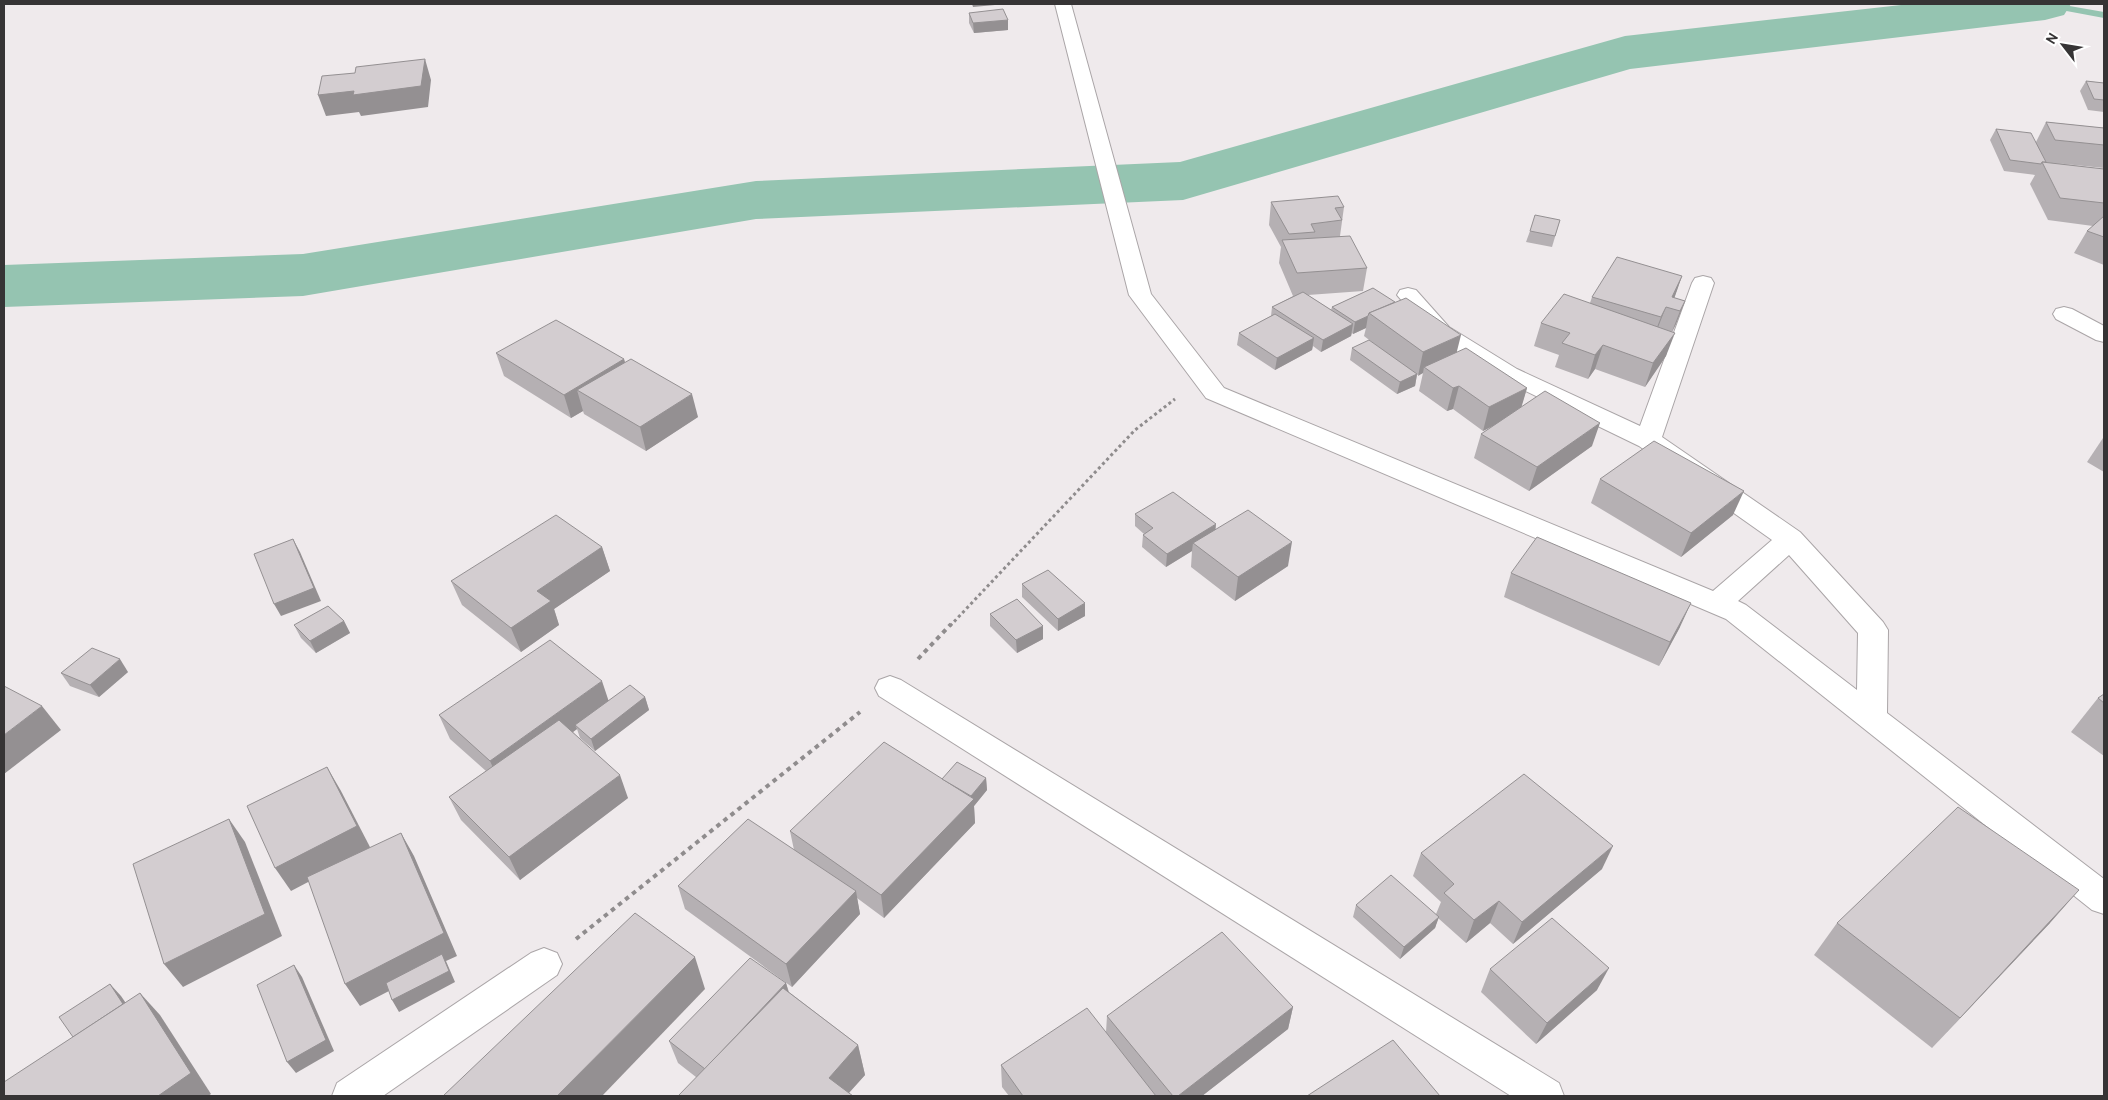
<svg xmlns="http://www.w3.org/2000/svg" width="2108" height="1100" font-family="Overpass,sans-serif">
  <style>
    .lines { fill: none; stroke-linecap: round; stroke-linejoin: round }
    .stream { fill: #95c4b1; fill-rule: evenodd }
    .river { fill: #95c4b1; fill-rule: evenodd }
    .street-casing { stroke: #aaa5a7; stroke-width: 2 }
    .path-far1 { stroke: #8f8c8d; stroke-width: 3; stroke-dasharray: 3 3; stroke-linecap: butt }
    .path { stroke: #8f8c8d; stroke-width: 4; stroke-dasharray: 4.5 4.5; stroke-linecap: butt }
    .street { fill: #fff; fill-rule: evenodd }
    .wall { fill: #b5b0b3 }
    .shaded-wall { fill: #949092 }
    .building { fill: #d3cdd0; stroke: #949092 }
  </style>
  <rect width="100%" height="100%" fill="#efeaec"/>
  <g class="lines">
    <!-- stream -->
    <polygon class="stream" points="2041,4 2058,4 2104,12 2104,18 2045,7"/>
    <!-- river -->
    <polygon class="river" points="1910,4 2071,4 2064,15 2045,20 1630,69 1183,200 756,219 303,296 4,307 4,265 303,254 756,181 1180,162 1625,36"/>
    <defs>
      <g id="street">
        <path d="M1055,4H1071L1151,294L1224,388L1713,591L1772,540L1639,446L1501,379L1433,337L1397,295L1400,290L1408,288L1416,290L1449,327L1517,369L1640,426L1692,283L1695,278L1703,276L1711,278L1714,283L1662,437L1800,532L1883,622L1888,630L1887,713L2104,879V914L2092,910L1726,619L1206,398L1129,295ZM1789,555L1858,633L1857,690L1746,605L1738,601Z"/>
        <polygon points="2064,307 2072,309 2104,326 2104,342 2096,340 2056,319 2053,314 2056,309"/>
        <polygon points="890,676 901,680 1559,1083 1564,1096 1511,1096 879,696 875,688 879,680"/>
        <polygon points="544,948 557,953 562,964 557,975 383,1096 332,1096 337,1083 531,953"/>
      </g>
    </defs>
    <!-- street casing -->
    <use href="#street" class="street-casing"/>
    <!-- path-far1 -->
    <polyline class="path-far1" points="950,626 1135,430 1175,399"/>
    <!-- path -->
    <g class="path">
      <polyline points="918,659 951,624"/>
      <polyline points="576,939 860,712"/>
    </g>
    <!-- street -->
    <use href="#street" class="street"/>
  </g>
  <!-- wall -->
  <g class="wall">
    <polygon points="969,13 1008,20 1008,30 974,33 969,23"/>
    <polygon points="2086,81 2104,83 2104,112 2088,110 2080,91"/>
    <polygon points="2046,122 2104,128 2104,168 2045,162 2046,162 2104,169 2104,265 2074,253 2087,231 2093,226 2048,220 2030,184 2035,175 2004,171 1990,140 1996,129 2036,142"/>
    <polygon points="1271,202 1344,207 1340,236 1367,268 1363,291 1308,295 1331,310 1332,307 1373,288 1457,352 1527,388 1521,407 1592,446 1529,491 1474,458 1481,434 1495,425 1483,431 1453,409 1447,411 1419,391 1423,373 1417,375 1415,386 1397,394 1350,360 1352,348 1381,349 1364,336 1366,328 1353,334 1352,333 1351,336 1321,352 1313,346 1312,350 1275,370 1237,345 1239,333 1271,316 1272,307 1293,296 1279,263 1281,247 1269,225"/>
    <polygon points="1560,220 1552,247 1526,242 1530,231"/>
    <polygon points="1682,276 1674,298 1685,301 1676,324 1672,332 1666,356 1645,387 1595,369 1588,379 1555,367 1559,355 1534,346 1541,323 1590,303 1592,297"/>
    <polygon points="496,353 624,359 625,362 698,417 646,451 584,414 583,411 571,418 504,376"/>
    <polygon points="2103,438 2104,438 2104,472 2087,462"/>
    <polygon points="1600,479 1733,515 1681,557 1591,503"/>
    <polygon points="1135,514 1215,530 1288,566 1235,601 1191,567 1192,551 1166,567 1142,547 1143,535 1144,534 1135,526"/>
    <polygon points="602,547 610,571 554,609 559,625 521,652 462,605 451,581"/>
    <polygon points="1511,573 1680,627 1659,666 1504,597"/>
    <polygon points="1022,584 1085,616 1058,631 1022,597"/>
    <polygon points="990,614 1043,626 1043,639 1017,653 990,626"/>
    <polygon points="344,621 350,633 316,653 301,638 294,625"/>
    <polygon points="128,672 99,697 70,686 61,673"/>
    <polygon points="2104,694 2104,756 2071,732 2098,698"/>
    <polygon points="645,697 649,710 595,751 580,738 577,729 573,732 628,798 520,880 461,820 449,797 486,771 450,739 439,715"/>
    <polygon points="986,778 987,790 974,806 975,823 884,918 857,898 860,914 792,987 685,909 678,886 794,850 790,831 942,779"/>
    <polygon points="1421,853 1602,869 1513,944 1490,923 1466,943 1438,918 1435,928 1400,959 1353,917 1356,905 1436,914 1441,902 1413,876"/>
    <polygon points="1837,923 2050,923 1932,1048 1814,955"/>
    <polygon points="1490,969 1597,990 1536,1044 1481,992"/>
    <polygon points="786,983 789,992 858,1045 865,1075 849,1093 696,1077 678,1063 669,1041"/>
    <polygon points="1293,1007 1288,1029 1202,1096 1009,1096 1002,1087 1001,1065 1106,1032 1107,1016"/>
  </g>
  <!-- shaded-wall -->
  <g class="shaded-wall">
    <polygon points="972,4 1006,4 973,7"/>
    <polygon points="1008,20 1008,30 974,33 973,23"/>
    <polygon points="425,59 431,80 428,107 361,116 359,112 326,116 318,95"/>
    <polygon points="1682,276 1674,299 1672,297"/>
    <polygon points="1685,301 1676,324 1671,334 1680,311"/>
    <polygon points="1666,307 1657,330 1652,340 1661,317"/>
    <polygon points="1368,316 1366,328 1353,334 1355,322"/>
    <polygon points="1353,324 1351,336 1321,352 1323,340"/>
    <polygon points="1675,333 1666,356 1645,387 1653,363"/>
    <polygon points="1461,335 1455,359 1424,367 1423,373 1418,376 1423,352"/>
    <polygon points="1314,338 1312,350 1275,370 1277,358"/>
    <polygon points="1603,345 1595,369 1588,379 1595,355"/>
    <polygon points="624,359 630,383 577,390 583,411 571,418 564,395"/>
    <polygon points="1417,374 1415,386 1397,394 1400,382"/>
    <polygon points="1459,386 1453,409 1447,411 1453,388"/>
    <polygon points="1527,388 1520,412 1483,431 1489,407"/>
    <polygon points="692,394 698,417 646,451 640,427"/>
    <polygon points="1600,423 1592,446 1529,491 1537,467"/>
    <polygon points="1744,491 1733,515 1681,557 1691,533"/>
    <polygon points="1216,524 1215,537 1193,543 1192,551 1166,567 1167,554"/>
    <polygon points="293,539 300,552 321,601 281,616 274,604"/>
    <polygon points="1292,542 1288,566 1235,601 1238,577"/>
    <polygon points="602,547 610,571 554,609 559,625 521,652 511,628 537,591"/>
    <polygon points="1085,603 1085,616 1058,631 1058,619"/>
    <polygon points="1691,603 1680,627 1659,666 1670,642"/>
    <polygon points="344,621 350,633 316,653 310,641"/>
    <polygon points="1043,626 1043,639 1017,653 1016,640"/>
    <polygon points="120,659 128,672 99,697 90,685"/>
    <polygon points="602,681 610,705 575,725 577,729 501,785 490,761"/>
    <polygon points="645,697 649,710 595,751 591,739"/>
    <polygon points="42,706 61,730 4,774 4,735"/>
    <polygon points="327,767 341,791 371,849 291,891 275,868"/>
    <polygon points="620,775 628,798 520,880 509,857"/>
    <polygon points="986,778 987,790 974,806 975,823 884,918 881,895 971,802 971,796"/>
    <polygon points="229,819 245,842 282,936 183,987 164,964"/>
    <polygon points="401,833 414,856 457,956 446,961 455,982 399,1012 392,1000 445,962 360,1006 345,984"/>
    <polygon points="1613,846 1602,869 1513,944 1522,922"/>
    <polygon points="2079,890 2050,923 1932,1048 1960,1018"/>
    <polygon points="856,891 860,914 792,987 786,964"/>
    <polygon points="1499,901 1490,923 1466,943 1474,920"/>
    <polygon points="1439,917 1435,928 1400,959 1404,947"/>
    <polygon points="695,957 705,989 602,1096 557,1096"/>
    <polygon points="294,965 302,977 334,1051 296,1073 287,1062"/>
    <polygon points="1609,968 1597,990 1536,1044 1547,1023"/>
    <polygon points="786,983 792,1005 706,1069"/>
    <polygon points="110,984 121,996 139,1022 89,1056"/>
    <polygon points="140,993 160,1015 211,1094 208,1096 158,1096"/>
    <polygon points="1293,1007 1288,1029 1202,1096 1178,1096"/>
    <polygon points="858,1045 865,1075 846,1096 829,1078"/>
  </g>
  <!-- building -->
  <g class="building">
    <polygon points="1003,9 1008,20 973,23 969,13"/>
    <polygon points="425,59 421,86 353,95 354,91 318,95 322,76 355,73 356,67"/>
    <polygon points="2086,81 2104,83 2104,100 2094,99"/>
    <polygon points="2046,122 2104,128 2104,145 2055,140"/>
    <polygon points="1996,129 2031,133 2046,162 2042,162 2041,164 2010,160"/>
    <polygon points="2042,162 2104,169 2104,203 2060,198"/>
    <polygon points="1338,196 1344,207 1335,208 1342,220 1311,224 1315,232 1289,234 1271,202"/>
    <polygon points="1535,215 1560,220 1555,236 1530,231"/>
    <polygon points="2104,216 2104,237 2087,231"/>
    <polygon points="1350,236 1367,268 1297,273 1282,240"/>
    <polygon points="1617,257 1682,276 1672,297 1685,301 1680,311 1666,307 1661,317 1592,297"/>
    <polygon points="1373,288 1395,302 1369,313 1368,316 1355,322 1332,307"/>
    <polygon points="1303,292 1353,324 1323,340 1272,307"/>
    <polygon points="1564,294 1675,333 1653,363 1603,345 1595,355 1562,343 1570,333 1541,323"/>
    <polygon points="1406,298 1461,335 1423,352 1369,313"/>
    <polygon points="1275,314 1314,338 1277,358 1239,333"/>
    <polygon points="556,320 624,359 564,395 496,353"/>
    <polygon points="1369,340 1417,374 1400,382 1352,348"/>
    <polygon points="1466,348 1527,388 1489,407 1459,386 1453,388 1424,367"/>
    <polygon points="631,359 692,394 640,427 577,390"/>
    <polygon points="1545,391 1600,423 1537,467 1481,434"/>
    <polygon points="1654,441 1744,491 1691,533 1600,479"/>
    <polygon points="1173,492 1216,524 1167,554 1143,535 1153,528 1135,514"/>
    <polygon points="1248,510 1292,542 1238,577 1193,543"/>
    <polygon points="556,515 602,547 537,591 551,601 511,628 451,581"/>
    <polygon points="1537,537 1691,603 1670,642 1511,573"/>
    <polygon points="293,539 314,588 274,604 254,554"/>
    <polygon points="1048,570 1085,603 1058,619 1022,584"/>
    <polygon points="1017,599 1043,626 1016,640 990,614"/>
    <polygon points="328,606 344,621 310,641 294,625"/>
    <polygon points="550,640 602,681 490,761 439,715"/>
    <polygon points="92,648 120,659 90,685 61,673"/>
    <polygon points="630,685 645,697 591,739 575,725"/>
    <polygon points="4,686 42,706 4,735"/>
    <polygon points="2104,694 2104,703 2098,698"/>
    <polygon points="559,720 620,775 509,857 449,797"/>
    <polygon points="884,742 974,799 881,895 790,831"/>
    <polygon points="957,762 986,778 971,796 942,779"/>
    <polygon points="327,767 357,826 275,868 247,806"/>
    <polygon points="1524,774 1613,846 1522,922 1499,901 1474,920 1444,893 1454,884 1421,853"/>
    <polygon points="1958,807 2079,890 1960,1018 1837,923"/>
    <polygon points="229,819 265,914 164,964 133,864"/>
    <polygon points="748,819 856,891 786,964 678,886"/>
    <polygon points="401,833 444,933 345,984 307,877"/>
    <polygon points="1391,875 1439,917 1404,947 1356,905"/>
    <polygon points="635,913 695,957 557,1096 443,1096"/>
    <polygon points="1552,918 1609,968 1547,1023 1490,969"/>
    <polygon points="1222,932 1293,1007 1178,1096 1173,1096 1107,1016"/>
    <polygon points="442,954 449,971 392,1000 386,983"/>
    <polygon points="750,958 786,983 705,1069 669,1041"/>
    <polygon points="294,965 326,1040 287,1062 257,985"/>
    <polygon points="110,984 123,1004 73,1037 59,1017"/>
    <polygon points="783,988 858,1045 829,1078 853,1096 678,1096"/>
    <polygon points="140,993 191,1073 158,1096 5,1096 4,1095 4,1082"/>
    <polygon points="1087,1008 1156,1096 1023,1096 1001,1065"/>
    <polygon points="1393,1040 1440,1096 1307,1096"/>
  </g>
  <!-- border -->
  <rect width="2108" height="1100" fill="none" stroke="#363435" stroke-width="10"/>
  <!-- north arrow -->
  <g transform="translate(2063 45) rotate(301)" stroke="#ffffff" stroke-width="4" paint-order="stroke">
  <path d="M0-4L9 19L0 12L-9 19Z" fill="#363435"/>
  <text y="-8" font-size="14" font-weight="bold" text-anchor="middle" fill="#363435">N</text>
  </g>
</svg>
